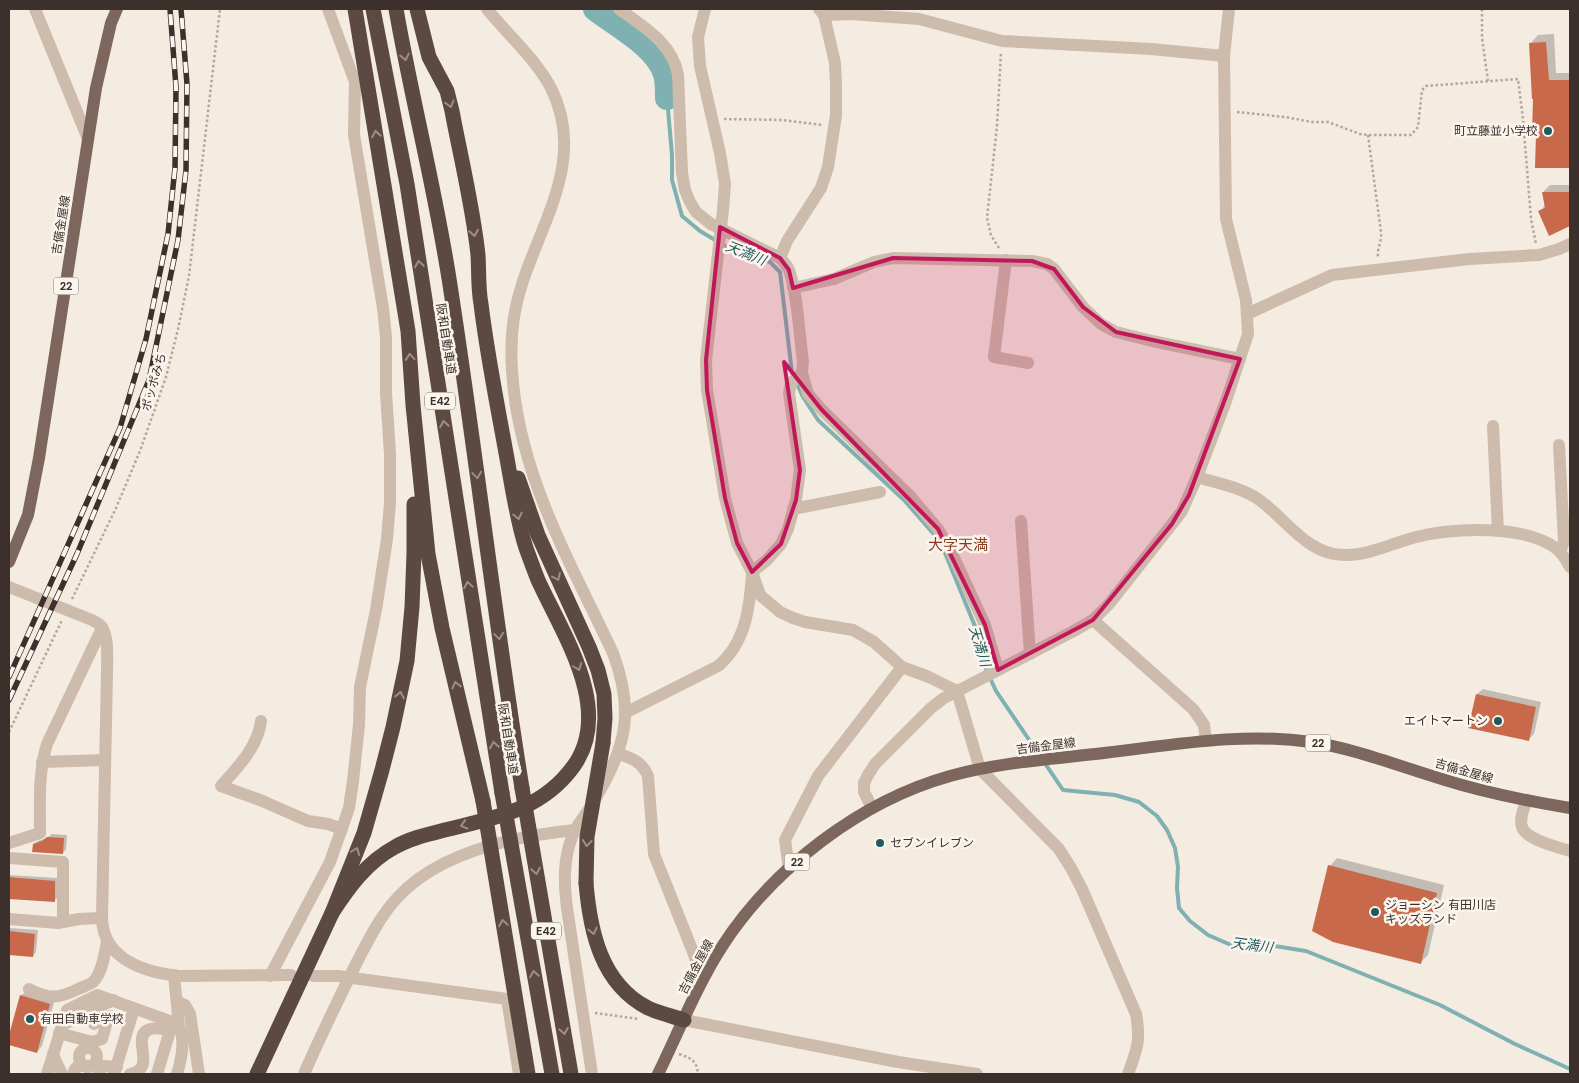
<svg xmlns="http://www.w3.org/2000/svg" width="1579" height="1083" font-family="'DM Sans','Noto Sans JP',sans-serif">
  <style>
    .shadow { fill: #0003 }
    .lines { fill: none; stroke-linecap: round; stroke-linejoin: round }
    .stream { stroke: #7fb0b2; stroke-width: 4 }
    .river { stroke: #7fb0b2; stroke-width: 24 }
    .building { fill: #c8694b }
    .path { stroke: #b9a596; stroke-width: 2.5; stroke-dasharray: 2.5 2.5; stroke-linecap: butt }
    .minor { stroke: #cdbbac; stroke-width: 12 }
    .major { stroke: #7d675c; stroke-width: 12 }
    .highway { stroke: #5c4a42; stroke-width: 15 }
    .rail-casing { stroke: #3b302b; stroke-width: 5.5 }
    .rail { stroke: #fbf5ee; stroke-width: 4; stroke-dasharray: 11; stroke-linecap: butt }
    .highway-bridge { stroke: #5c4a42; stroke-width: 15 }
    .oneway { stroke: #9c8e87 }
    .marked { fill: #c2185b; fill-opacity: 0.2; stroke: #c2185b; stroke-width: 4; stroke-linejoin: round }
    .poi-dot { fill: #1f5a5e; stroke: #fbf5ee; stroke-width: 2 }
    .labels { text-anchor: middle; stroke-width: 5; stroke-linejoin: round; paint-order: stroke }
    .shield { fill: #fbf5ee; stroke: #756b66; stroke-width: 1 }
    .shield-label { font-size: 11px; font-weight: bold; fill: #3b302b }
    .poi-label { font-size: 12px; fill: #3b302b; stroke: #fbf5ee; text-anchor: start }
    .street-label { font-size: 12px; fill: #3b302b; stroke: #fbf5ee }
    .water-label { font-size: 14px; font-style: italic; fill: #1f5a5e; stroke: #fbf5ee }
    .quarter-label { font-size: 15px; fill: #8c3b22; stroke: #fbf5ee }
  </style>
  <rect width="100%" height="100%" fill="#f4ebe1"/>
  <!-- shadow -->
  <g class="shadow">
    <polygon points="1554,34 1556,73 1570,73 1570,167 1536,167 1537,133 1531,43 1538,35"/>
    <polygon points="1550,185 1570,185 1570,224 1550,234 1540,211 1545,205 1543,192"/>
    <polygon points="1483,689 1541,702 1534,734 1528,740 1477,694"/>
    <polygon points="52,834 67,835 66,849 63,853 34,844 38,841 47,838"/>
    <polygon points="1337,858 1444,885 1428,955 1421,962 1330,866"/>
    <polygon points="9,875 58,878 58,897 54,901 9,898"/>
    <polygon points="9,928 38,930 36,952 33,956 9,954"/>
    <polygon points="27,990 55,999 42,1046 37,1052 9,1044 21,996"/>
  </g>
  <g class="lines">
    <!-- stream -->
    <g class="stream">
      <polyline points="667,98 672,155 672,180 682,216 700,231 725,246 770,262 780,272 792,373 803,397 818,420 904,500 939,540"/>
      <polyline points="943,548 979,636 986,669 996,691 1063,790 1115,795 1139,802 1157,816 1167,830 1175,848 1178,867 1177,888 1179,908 1190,921 1208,935 1231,945 1268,945 1306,951 1440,1005 1515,1044 1570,1069"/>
    </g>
    <!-- river -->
    <path class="river" d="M595,9C617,26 657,47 665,74C667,81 667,90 667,98"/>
  </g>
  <!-- building -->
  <g class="building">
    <polygon points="1546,42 1549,80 1570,80 1570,168 1535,168 1536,134 1532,134 1533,99 1532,99 1529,43"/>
    <polygon points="1542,192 1570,192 1570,226 1549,236 1538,211 1545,208"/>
    <polygon points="1476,694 1536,707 1529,741 1468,728"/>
    <polygon points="47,837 64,838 63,854 32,852 33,844 42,841"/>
    <polygon points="1328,865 1437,893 1421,964 1333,942 1312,931"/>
    <polygon points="9,877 55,881 55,902 9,899"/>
    <polygon points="9,931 35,934 33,957 9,955"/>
    <polygon points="20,995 50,1004 37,1053 9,1045 9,1035"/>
  </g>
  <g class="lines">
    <!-- path -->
    <g class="path">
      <polyline points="1482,9 1482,38 1488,81"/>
      <polyline points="1237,112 1285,117 1312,122 1328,122 1360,134 1369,135 1411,135 1418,127 1422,90 1426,86 1518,79 1523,119 1531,219 1536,244"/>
      <polyline points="724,119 782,120 823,125"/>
      <path d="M1368,135L1381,232C1382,241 1377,248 1378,257"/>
      <polyline points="999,248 991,235 987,218 997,126 1001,52"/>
      <polyline points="72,599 116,508 140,451 166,377 178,329 189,276 220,9"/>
      <polyline points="9,732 62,620"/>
      <polyline points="595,1013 639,1019"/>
      <path d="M679,1054C691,1058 697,1061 698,1074"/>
    </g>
    <!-- minor -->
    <g class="minor">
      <polyline points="35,9 88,139"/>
      <path d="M487,9C508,35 535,58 551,88C586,158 543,219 522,284C513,311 510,341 512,370C518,474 570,561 613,653C635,712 626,748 594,801C587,814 577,823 572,837C563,860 564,884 567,908L592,1074"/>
      <path d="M619,9C643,26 673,44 678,75L682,173L685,190L690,202L696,212L711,224L780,258"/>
      <path d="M705,9L698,37L700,66L720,153L725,184L723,210L706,360L707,390L725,498L737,543L752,572L760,595L780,612L793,618L805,622L853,630L874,642L902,667L929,677L957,691L980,769L1059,849L1071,868L1082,889L1136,1014C1141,1040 1137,1050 1128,1074"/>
      <polyline points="824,15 851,14 919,19 1002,41 1151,49 1224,56"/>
      <polyline points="1006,260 994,357 1028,363"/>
      <polyline points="793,288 834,279 874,262 893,258 1032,261 1047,264 1054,269 1083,307 1101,324 1116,332 1152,341 1240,359"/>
      <polyline points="1247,314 1332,275 1469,259 1539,255 1559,249 1570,244"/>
      <polyline points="802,373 808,394 821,409 909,495 938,529 950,549 985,625 998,670"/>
      <polyline points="1493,426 1498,531"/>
      <polyline points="1559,445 1564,541 1560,552"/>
      <path d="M1197,477C1217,483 1240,487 1258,499C1286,518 1307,556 1346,555C1370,555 1393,543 1416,537C1453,528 1525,524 1557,549C1563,554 1566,560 1570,567"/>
      <polyline points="793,509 880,492"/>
      <polyline points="1021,521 1030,654"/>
      <path d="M9,587L92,620C95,622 100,624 102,627C109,639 107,659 107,672L102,918C103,959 144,972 178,976L291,975"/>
      <polyline points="1093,620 1193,709 1204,725 1206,741"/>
      <path d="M625,713L718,666C746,643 750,606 752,572L767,560L781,544L788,529L796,500L800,470L789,393L791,383L802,373L803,361C799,335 798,295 789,270C787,265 784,262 780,258L787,241L821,188L828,167L836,115V85L835,63L824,15L819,9"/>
      <path d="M261,721C258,747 237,768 221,786L260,800L308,821L328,824L342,829"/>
      <path d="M619,754C632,758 642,762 648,776L654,854L693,952L697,963L706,974"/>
      <polyline points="42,762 105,760"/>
      <path d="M1527,800C1524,808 1519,818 1522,827C1526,840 1558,847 1570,851"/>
      <polyline points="872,808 864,792 864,783 868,775 875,764 931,708 944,698 1072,632 1093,620 1109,604 1172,524 1182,511 1197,477 1226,401 1248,334 1246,300 1226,219 1224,56 1229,9"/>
      <path d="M9,843L40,833C40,804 38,773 47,744L102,628"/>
      <polyline points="9,858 63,862 63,922"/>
      <polyline points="789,869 785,840 818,776 902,667"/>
      <polyline points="9,919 58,923 79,919 102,918"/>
      <polyline points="174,975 179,1026"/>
      <polyline points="270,976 330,862 349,808 353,781 359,725 360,687 376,610 387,539 390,503 390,454 386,393 386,337 383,308 354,135 355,82 328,9"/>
      <polyline points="313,976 338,976 507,999 519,1074"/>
      <path d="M29,989C49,999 58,999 78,989C82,987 89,985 93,982C102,974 105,953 107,941"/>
      <polyline points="177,1001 185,1005 190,1014 199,1074"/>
      <polyline points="89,1012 94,1024"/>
      <polyline points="684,1020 898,1062 977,1074"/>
      <polyline points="62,1025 113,1000"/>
      <polyline points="59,1033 92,1042 102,1039 108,1018 110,1016 130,1022"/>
      <circle cx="88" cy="1057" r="9"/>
      <polyline points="53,1055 62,1074"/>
      <path d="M47,1074L67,1010L97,995L178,1024C186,1039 182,1058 177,1074"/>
      <path d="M73,1074C75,1066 82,1063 88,1068"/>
      <polyline points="99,1074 100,1069 104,1066 117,1067"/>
      <polyline points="114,1074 132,1015"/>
      <path d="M130,1074C148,1070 143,1058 142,1045C140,1025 157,1027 170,1031"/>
      <polyline points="157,1074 172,1024"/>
      <path d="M304,1074C321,1035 340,996 359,958C370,937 381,915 398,897C440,852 516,836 575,830"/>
    </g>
    <!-- major -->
    <g class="major">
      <polyline points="9,562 28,515 39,458 96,88 111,23 117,9"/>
      <path d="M658,1074C679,1031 697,985 723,945C774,867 861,801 950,776C1000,762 1053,759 1104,753C1173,745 1242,732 1311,742C1357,749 1401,767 1445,780C1486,793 1528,801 1570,808"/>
    </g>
    <!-- highway -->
    <g class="highway">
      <polyline points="355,9 408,331 413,405 428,554 442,628 483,801"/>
      <polyline points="373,9 407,184 502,793"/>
      <path d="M396,9C412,101 436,192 450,285C476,453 495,621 522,788"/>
      <polyline points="518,478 538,535 589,647 598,670 604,694 605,718 603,743"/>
      <path d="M586,883C590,931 601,984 648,1008C659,1013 672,1016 684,1020"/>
      <path d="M332,913C349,887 367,862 395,847C409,839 425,835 441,831C492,818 540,812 573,767C615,710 562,633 538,580C534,570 530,559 526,548C516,517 512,485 506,453C497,403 487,354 481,304C478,288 479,271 478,255C473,207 461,159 452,111L447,91L429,57L417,9"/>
      <polyline points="257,1074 332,913 364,833 382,770 393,727 407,661 412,607 414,553 414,504"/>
    </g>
    <defs>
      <g id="rail">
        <polyline points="9,677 120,428 146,339 168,234 175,168 176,87 170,9"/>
        <polyline points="9,700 77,554 149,380 178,240 186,170 187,84 181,9"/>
      </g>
    </defs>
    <!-- rail casing -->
    <use href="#rail" class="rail-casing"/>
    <!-- rail -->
    <use href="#rail" class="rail"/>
    <!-- highway-bridge -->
    <g class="highway-bridge">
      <polyline points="522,788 571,1074"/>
      <polyline points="502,793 552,1074"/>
      <polyline points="483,801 528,1074"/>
      <polyline points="586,883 587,837 603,743"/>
    </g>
  </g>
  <!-- one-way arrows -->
  <defs><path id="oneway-chevron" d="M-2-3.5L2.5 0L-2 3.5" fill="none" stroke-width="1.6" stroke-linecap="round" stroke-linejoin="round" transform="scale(1.25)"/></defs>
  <g class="oneway">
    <use href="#oneway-chevron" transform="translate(405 57) rotate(78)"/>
    <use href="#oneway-chevron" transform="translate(450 104) rotate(75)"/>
    <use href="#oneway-chevron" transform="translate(376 134) rotate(-99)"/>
    <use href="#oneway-chevron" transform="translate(474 233) rotate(80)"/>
    <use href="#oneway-chevron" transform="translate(419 264) rotate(-99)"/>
    <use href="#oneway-chevron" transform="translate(410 357) rotate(-95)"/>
    <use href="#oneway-chevron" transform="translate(444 424) rotate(-99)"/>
    <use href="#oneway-chevron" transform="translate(477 475) rotate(82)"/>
    <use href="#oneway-chevron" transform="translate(518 516) rotate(77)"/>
    <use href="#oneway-chevron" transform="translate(557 577) rotate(65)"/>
    <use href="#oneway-chevron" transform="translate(468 585) rotate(-99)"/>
    <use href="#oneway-chevron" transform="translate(499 636) rotate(82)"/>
    <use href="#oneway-chevron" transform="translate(578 667) rotate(69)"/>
    <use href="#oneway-chevron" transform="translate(456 685) rotate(-104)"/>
    <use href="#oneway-chevron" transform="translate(400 695) rotate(-79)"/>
    <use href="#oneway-chevron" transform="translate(494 745) rotate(-99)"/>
    <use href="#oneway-chevron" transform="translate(464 825) rotate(165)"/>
    <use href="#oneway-chevron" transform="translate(587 843) rotate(96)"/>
    <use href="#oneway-chevron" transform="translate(356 851) rotate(-68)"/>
    <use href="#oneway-chevron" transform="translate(536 871) rotate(80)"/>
    <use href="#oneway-chevron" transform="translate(503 923) rotate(-100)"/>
    <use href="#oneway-chevron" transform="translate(593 931) rotate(77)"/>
    <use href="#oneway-chevron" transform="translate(534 974) rotate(-100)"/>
    <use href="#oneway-chevron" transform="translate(564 1031) rotate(80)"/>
  </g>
  <!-- marked area -->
  <path class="marked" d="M720,227L780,258L789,270L793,288L893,258L1032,261L1054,269L1083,307L1116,332L1240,359L1189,495L1172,524L1093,620L998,670L985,625L938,529L821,409L784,362L800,470L796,500L781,544L752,572L737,543L725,498L707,390L706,360Z"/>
  <!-- markers -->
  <g class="poi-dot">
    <circle cx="1548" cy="131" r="5"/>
    <circle cx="1498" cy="721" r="5"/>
    <circle cx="880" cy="843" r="5"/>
    <circle cx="1375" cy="912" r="5"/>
    <circle cx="30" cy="1019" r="5"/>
  </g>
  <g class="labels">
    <!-- shield labels -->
    <g class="shield">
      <rect x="53.5" y="277.5" width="25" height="17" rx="4"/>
      <rect x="425" y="392.5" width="30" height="17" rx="4"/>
      <rect x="1305.5" y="734.5" width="25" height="17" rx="4"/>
      <rect x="784.5" y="853.5" width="25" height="17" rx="4"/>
      <rect x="531" y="922.5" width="30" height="17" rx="4"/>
    </g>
    <g class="shield-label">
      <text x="66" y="290">22</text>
      <text x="440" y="405">E42</text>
      <text x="1318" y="747">22</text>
      <text x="797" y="866">22</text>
      <text x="546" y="935">E42</text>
    </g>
    <!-- poi labels -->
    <g class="poi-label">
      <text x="1538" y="135" text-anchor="end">町立藤並小学校</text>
      <text x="1488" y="725" text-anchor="end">エイトマートン</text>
      <text x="890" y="847">セブンイレブン</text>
      <text x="1385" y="909">ジョーシン 有田川店<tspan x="1385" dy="14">キッズランド</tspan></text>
      <text x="40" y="1023">有田自動車学校</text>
    </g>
    <!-- street labels -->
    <g class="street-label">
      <text transform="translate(61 225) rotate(-81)" y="4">吉備金屋線</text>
      <text transform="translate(446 339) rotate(81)" y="4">阪和自動車道</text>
      <text transform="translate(154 382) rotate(-74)" y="4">ポッポみち</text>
      <text transform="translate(508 739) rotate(81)" y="4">阪和自動車道</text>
      <text transform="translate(1046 746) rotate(-7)" y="4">吉備金屋線</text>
      <text transform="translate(1464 771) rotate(16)" y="4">吉備金屋線</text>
      <text transform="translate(696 967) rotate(-62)" y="4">吉備金屋線</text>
    </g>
    <!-- water labels -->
    <g class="water-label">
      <text transform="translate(746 253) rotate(22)" y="5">天満川</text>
      <text transform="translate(980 646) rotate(73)" y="5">天満川</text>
      <text transform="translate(1252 945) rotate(7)" y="5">天満川</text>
    </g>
    <!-- quarter labels -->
    <g class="quarter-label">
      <text x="958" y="550">大字天満</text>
    </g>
  </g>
  <!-- border -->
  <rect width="1579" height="1083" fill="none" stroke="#3b302b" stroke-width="20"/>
</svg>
